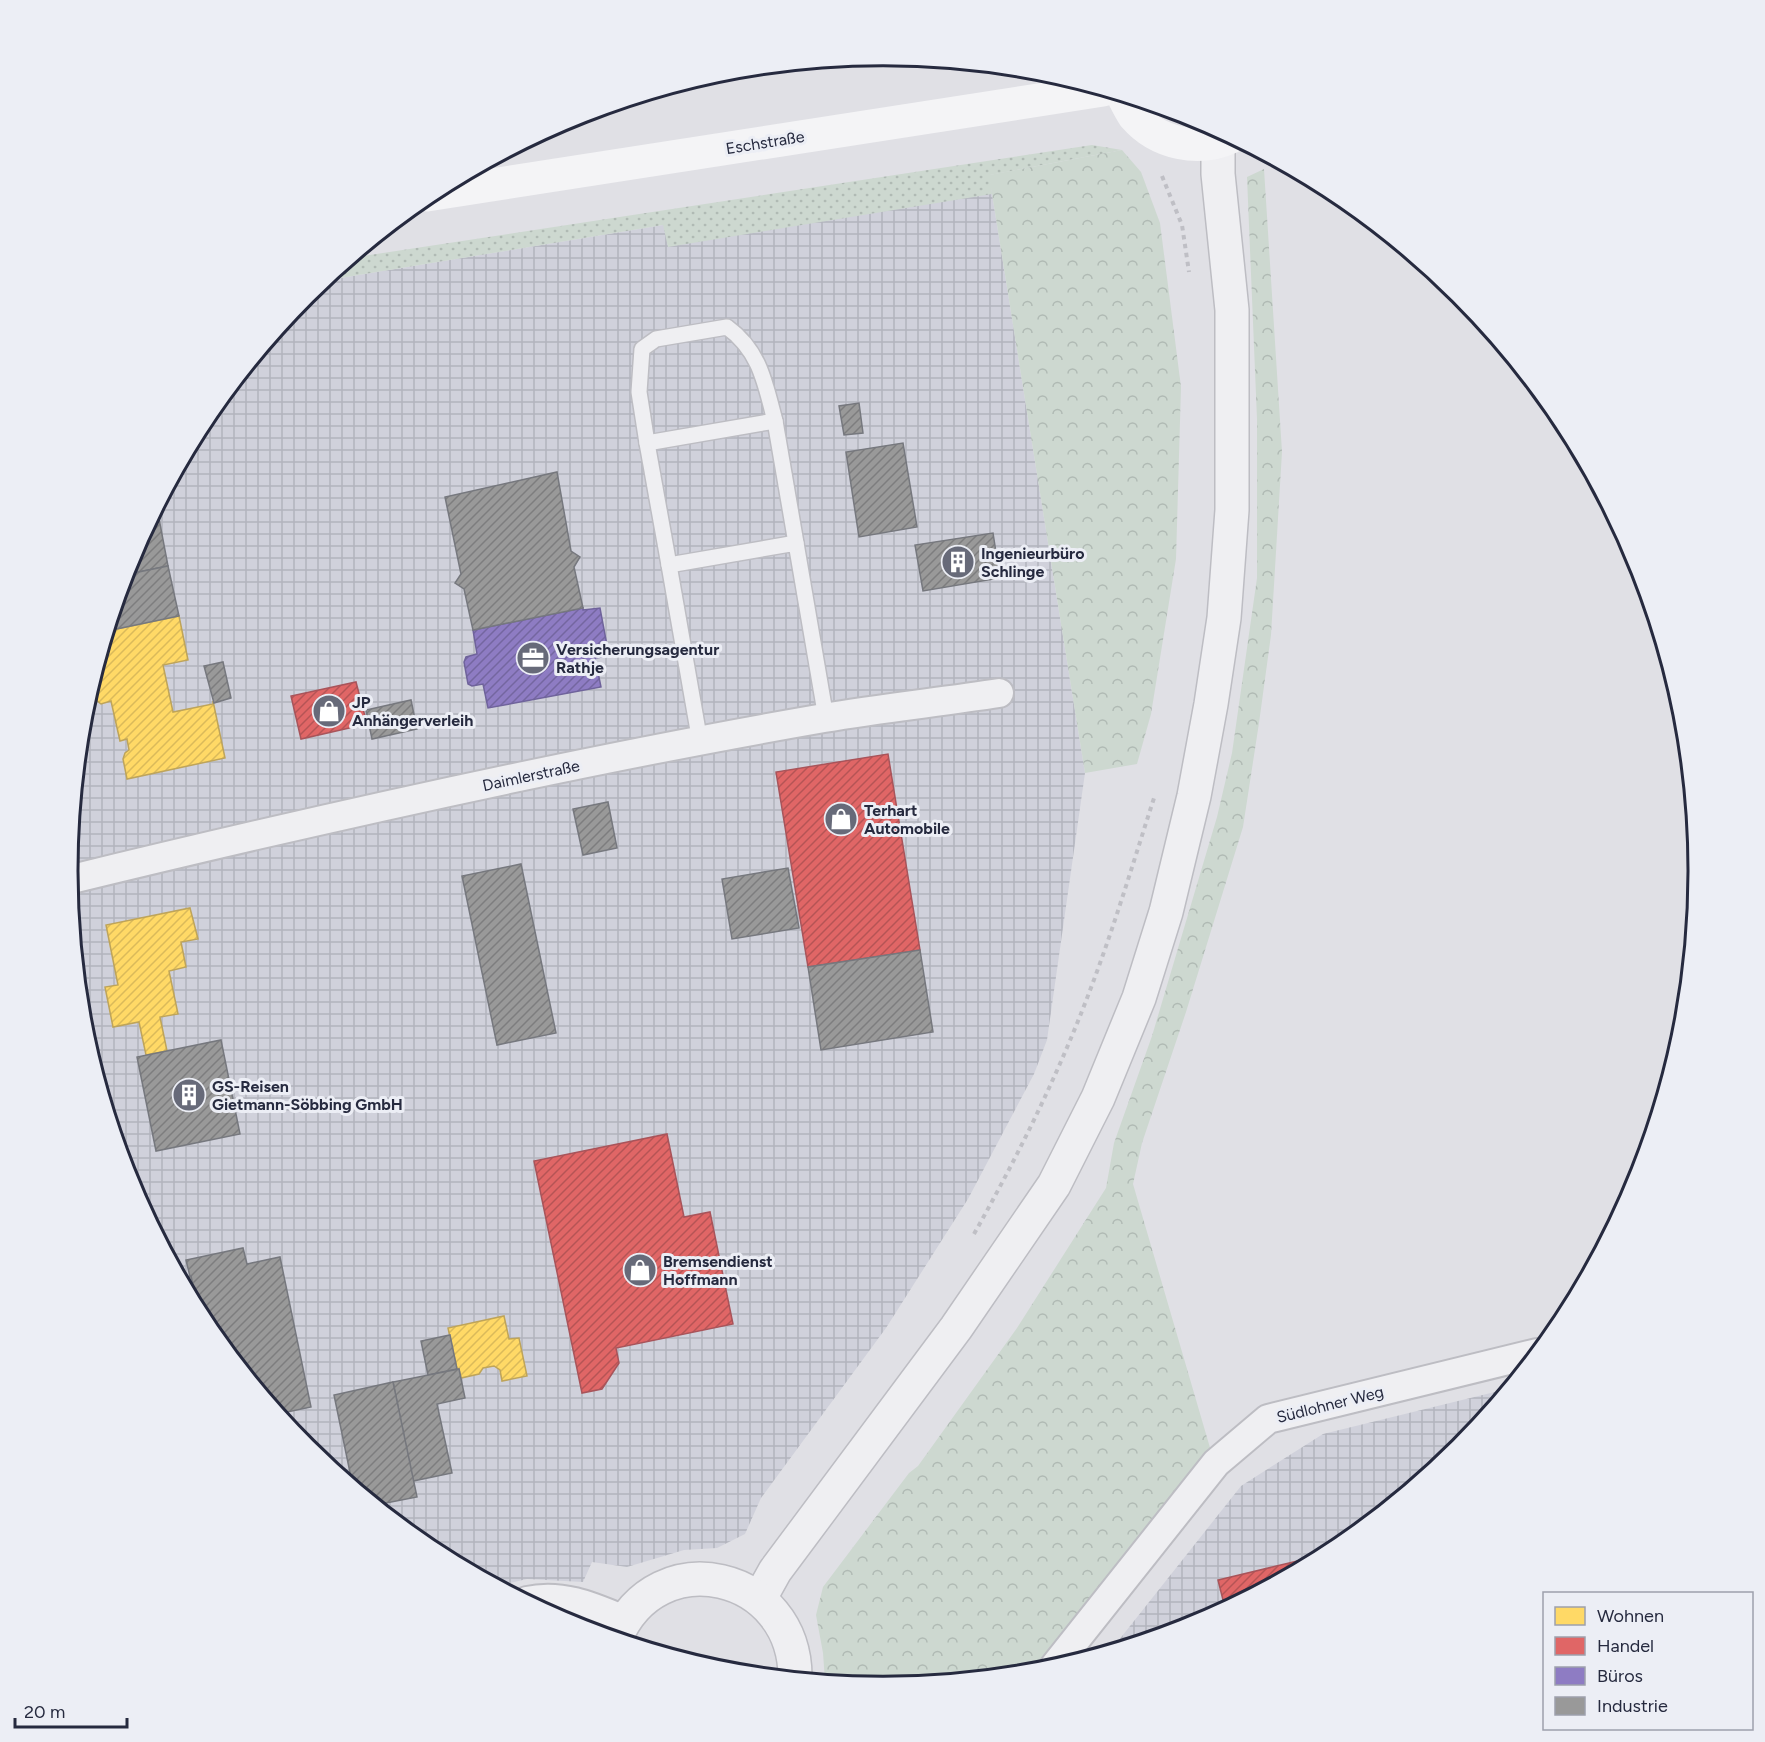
<svg xmlns="http://www.w3.org/2000/svg" width="1765" height="1742" font-family="Figtree,sans-serif">
  <style>
    .industrial { fill: url(#industrial-grid) }
    .grass { fill: url(#grass-dots) }
    .forest { fill: url(#forest-crowns) }
    .homes { fill: url(#homes-hatch); stroke: #bea45a; stroke-width: 1.5 }
    .shops { fill: url(#shops-hatch); stroke: #a8545a; stroke-width: 1.5 }
    .offices { fill: url(#offices-hatch); stroke: #6f639b; stroke-width: 1.5 }
    .industry { fill: url(#industry-hatch); stroke: #76787e; stroke-width: 1.5 }
    .lines { fill: none; stroke-linecap: round; stroke-linejoin: round }
    .service-casing { stroke: #bdbdc3; stroke-width: 18 }
    .minor-casing { stroke: #bdbdc3; stroke-width: 32 }
    .tertiary-casing { stroke: #bdbdc3; stroke-width: 36 }
    .path { stroke: #bfbfc5; stroke-width: 4; stroke-dasharray: 4.5 4.5; stroke-linecap: butt }
    .service { stroke: #efeff2; stroke-width: 15 }
    .minor { stroke: #efeff2; stroke-width: 28 }
    .tertiary { stroke: #efeff2; stroke-width: 33 }
    .secondary { stroke: #f4f4f6; stroke-width: 33 }
    .labels { text-anchor: middle; stroke-width: 6; stroke-linejoin: round; paint-order: stroke }
    .street-label { font-size: 16px; fill: #262a3f; stroke: #eceef5 }
    .poi-label { font-size: 16px; font-weight: bold; fill: #262a3f; stroke: #eceef5; text-anchor: start }
    .rim { fill: none; stroke: #262a3f; stroke-width: 3 }
  </style>
  <defs>
    <pattern id="industrial-grid" width="8" height="8" patternUnits="userSpaceOnUse" patternTransform="scale(1.5)"><rect width="8" height="8" fill="#d0d1db"/><path d="M0 4h8M4 0v8" fill="none" stroke="#b2b4bd"/></pattern>
    <pattern id="grass-dots" width="8" height="8" patternUnits="userSpaceOnUse" patternTransform="scale(1.5)"><rect width="8" height="8" fill="#cdd8d0"/><path d="M2 2h.1M6 6h.1" fill="none" stroke="#b0bab4" stroke-width="1.8" stroke-linecap="round"/></pattern>
    <pattern id="forest-crowns" width="20" height="18" patternUnits="userSpaceOnUse" patternTransform="scale(1.5)"><rect width="20" height="18" fill="#cdd8d0"/><path d="M2 6a3 3 0 1 1 6 0M12 15a3 3 0 1 1 6 0" fill="none" stroke="#b0bab4"/></pattern>
    <pattern id="homes-hatch" width="6" height="6" patternUnits="userSpaceOnUse" patternTransform="scale(1.5)"><rect width="6" height="6" fill="#ffd966"/><path d="M-1 1l2-2M0 6l6-6M5 7l2-2" fill="none" stroke="#daba5a"/></pattern>
    <pattern id="shops-hatch" width="6" height="6" patternUnits="userSpaceOnUse" patternTransform="scale(1.5)"><rect width="6" height="6" fill="#e06666"/><path d="M-1 1l2-2M0 6l6-6M5 7l2-2" fill="none" stroke="#b55455"/></pattern>
    <pattern id="offices-hatch" width="6" height="6" patternUnits="userSpaceOnUse" patternTransform="scale(1.5)"><rect width="6" height="6" fill="#8e7cc3"/><path d="M-1 1l2-2M0 6l6-6M5 7l2-2" fill="none" stroke="#7466a0"/></pattern>
    <pattern id="industry-hatch" width="6" height="6" patternUnits="userSpaceOnUse" patternTransform="scale(1.5)"><rect width="6" height="6" fill="#999"/><path d="M-1 1l2-2M0 6l6-6M5 7l2-2" fill="none" stroke="#7d7d7e"/></pattern>
  </defs>
  <rect width="100%" height="100%" fill="#e0e0e5"/>
  <!-- industrial -->
  <g class="industrial">
    <polygon points="810,63 684,83 724,71"/>
    <polygon points="989,175 1085,773 1047,1040 1034,1074 968,1199 886,1328 761,1498 745,1534 717,1548 684,1550 627,1567 592,1562 583,1582 527,1579 498,1586 429,1549 306,1447 204,1324 129,1183 83,1030 67,871 83,712 129,559 205,418 306,294 322,281 663,225"/>
    <polygon points="1507,1389 1459,1448 1335,1549 1194,1625 1111,1650 1241,1486 1323,1434"/>
  </g>
  <!-- grass -->
  <polygon class="grass" points="1092,145 1122,150 990,175 992,194 668,247 663,225 322,281 350,258"/>
  <!-- forest -->
  <g class="forest">
    <polygon points="1122,150 1141,172 1160,223 1181,387 1176,559 1151,714 1137,764 1085,773 989,175"/>
    <polygon points="1264,169 1282,452 1271,635 1259,723 1243,827 1186,1012 1142,1143 1133,1184 1213,1458 1042,1671 882,1686 825,1681 823,1653 816,1615 823,1587 909,1473 918,1466 1017,1328 1106,1188 1114,1143 1152,1036 1217,817 1232,753 1257,578 1257,419 1247,177"/>
  </g>
  <!-- homes -->
  <g class="homes">
    <polygon points="179,616 188,660 163,665 173,712 213,704 213,701 225,758 127,779 123,759 125,753 129,750 127,739 120,741 111,701 101,704 90,695 89,691 101,653 104,652 103,646 107,631"/>
    <polygon points="190,908 198,939 181,942 186,967 169,971 178,1014 160,1017 167,1051 146,1055 139,1022 113,1027 105,987 118,985 106,925"/>
    <polygon points="504,1316 509,1339 519,1338 527,1376 502,1381 500,1370 494,1366 483,1368 479,1374 461,1378 459,1369 457,1369 448,1328"/>
  </g>
  <!-- shops -->
  <g class="shops">
    <polygon points="356,682 367,724 301,739 291,696"/>
    <polygon points="888,754 920,950 808,967 776,772"/>
    <polygon points="667,1134 684,1217 710,1212 733,1324 616,1348 619,1363 602,1389 582,1393 534,1161"/>
    <polygon points="1327,1554 1225,1608 1218,1580"/>
  </g>
  <!-- offices -->
  <polygon class="offices" points="583,608 583,610 600,608 609,656 595,658 601,687 488,708 483,684 472,686 468,684 464,662 466,657 477,654 473,630"/>
  <!-- industry -->
  <g class="industry">
    <polygon points="859,403 863,433 844,435 839,406"/>
    <polygon points="903,443 917,527 859,537 846,452"/>
    <polygon points="557,472 571,551 580,557 574,567 583,608 473,630 464,589 455,583 461,574 445,497"/>
    <polygon points="157,508 168,566 124,575 129,559"/>
    <polygon points="993,533 1000,578 923,591 915,545"/>
    <polygon points="168,566 179,616 107,631 124,575"/>
    <polygon points="223,662 231,698 214,703 204,666"/>
    <polygon points="411,700 417,729 372,739 366,710"/>
    <polygon points="608,802 617,848 583,855 573,809"/>
    <polygon points="521,864 556,1033 497,1045 462,876"/>
    <polygon points="788,868 799,928 732,939 722,879"/>
    <polygon points="920,950 933,1032 821,1050 808,967"/>
    <polygon points="221,1040 240,1134 156,1151 137,1057"/>
    <polygon points="243,1248 247,1264 280,1257 311,1407 278,1414 204,1324 199,1314 186,1260"/>
    <polygon points="191,1276 199,1314 180,1278"/>
    <polygon points="450,1335 457,1369 428,1375 421,1341"/>
    <polygon points="459,1369 465,1398 437,1404 452,1473 413,1481 393,1382"/>
    <polygon points="393,1382 417,1497 376,1505 353,1487 334,1395"/>
  </g>
  <g class="lines">
    <defs>
      <g id="service">
        <path d="M647,443L639,392L642,349L656,339L727,327C760,351 765,383 775,421"/>
        <polyline points="669,565 647,443 775,421 796,543"/>
        <polyline points="700,742 669,565 796,543 826,718"/>
      </g>
      <g id="minor">
        <path d="M68,880C318,819 570,762 824,718C882,708 941,702 999,693"/>
        <path d="M527,1601C562,1593 593,1607 624,1620"/>
        <polyline points="1054,1667 1216,1463 1268,1419 1537,1353"/>
      </g>
      <g id="tertiary">
        <polyline points="760,1598 775,1571 956,1328 1054,1185 1098,1098 1139,998 1166,912 1194,796 1211,704 1224,618 1232,510 1232,310 1218,174 1218,143"/>
        <path d="M616,1638C657,1540 796,1572 795,1678"/>
      </g>
    </defs>
    <!-- service casing -->
    <use href="#service" class="service-casing"/>
    <!-- minor casing -->
    <use href="#minor" class="minor-casing"/>
    <!-- tertiary casing -->
    <use href="#tertiary" class="tertiary-casing"/>
    <!-- path -->
    <g class="path">
      <polyline points="1162,176 1182,225 1189,272"/>
      <path d="M974,1234C1019,1154 1060,1071 1092,985C1115,924 1134,860 1154,798"/>
    </g>
    <!-- service -->
    <use href="#service" class="service"/>
    <!-- minor -->
    <use href="#minor" class="minor"/>
    <!-- tertiary -->
    <use href="#tertiary" class="tertiary"/>
    <!-- secondary -->
    <g class="secondary">
      <path d="M1123,96C1126,102 1130,110 1134,116C1158,144 1199,152 1231,137"/>
      <polyline points="427,195 1103,90"/>
    </g>
  </g>
  <!-- icons -->
  <defs>
    <symbol id="building-disc" viewBox="-11 -11 22 22"><circle r="9.5" fill="#676a79" stroke="#eceef5"/><path d="M-4-6H4V6H1V3H-1V6H-4ZM-2.5-4.3h1.7v1.8h-1.7ZM.8-4.3h1.7v1.8H.8ZM-2.5-1h1.7V.8h-1.7ZM.8-1h1.7V.8H.8Z" fill="#fff"/></symbol>
    <symbol id="office-disc" viewBox="-11 -11 22 22"><circle r="9.5" fill="#676a79" stroke="#eceef5"/><path d="M-6-3h4V-5.5h4V-3h4V5H-6ZM-1-4.5V-3h2v-1.5ZM-6 0V1H6V0Z" fill="#fff"/></symbol>
    <symbol id="shop-disc" viewBox="-11 -11 22 22"><circle r="9.5" fill="#676a79" stroke="#eceef5"/><path d="M-5-2.5h2.3a2.7 3.5 0 0 1 5.4 0H5L5.5 6h-11ZM-1.5-2.5h3a1.5 2.3 0 0 0-3 0Z" fill="#fff"/></symbol>
  </defs>
  <g fill-rule="evenodd">
    <use href="#building-disc" x="939" y="543" width="38" height="38"/>
    <use href="#office-disc" x="514" y="639" width="38" height="38"/>
    <use href="#shop-disc" x="310" y="692" width="38" height="38"/>
    <use href="#shop-disc" x="822" y="800" width="38" height="38"/>
    <use href="#building-disc" x="170" y="1076" width="38" height="38"/>
    <use href="#shop-disc" x="621" y="1251" width="38" height="38"/>
  </g>
  <g class="labels">
    <!-- street labels -->
    <g class="street-label">
      <text transform="translate(765 142) rotate(-9)" y="6">Eschstraße</text>
      <text transform="translate(531 775) rotate(-12)" y="6">Daimlerstraße</text>
      <text transform="translate(1330 1404) rotate(-14)" y="6">Südlohner Weg</text>
    </g>
    <!-- poi labels -->
    <g class="poi-label">
      <text x="981" y="559">Ingenieurbüro<tspan x="981" dy="18">Schlinge</tspan></text>
      <text x="556" y="655">Versicherungsagentur<tspan x="556" dy="18">Rathje</tspan></text>
      <text x="352" y="708">JP<tspan x="352" dy="18">Anhängerverleih</tspan></text>
      <text x="864" y="816">Terhart<tspan x="864" dy="18">Automobile</tspan></text>
      <text x="212" y="1092">GS-Reisen<tspan x="212" dy="18">Gietmann-Söbbing GmbH</tspan></text>
      <text x="663" y="1267">Bremsendienst<tspan x="663" dy="18">Hoffmann</tspan></text>
    </g>
  </g>
  <!-- crop -->
  <path d="M0 0H1765V1742H0ZM78 871a805 805 0 1 1 1610 0a805 805 0 1 1-1610 0Z" fill="#eceef5" fill-rule="evenodd"/>
  <path class="rim" d="M78 871a805 805 0 1 1 1610 0a805 805 0 1 1-1610 0Z"/>
  <!-- legend -->
  <rect x="1543" y="1592" width="210" height="138" fill="#eceef5" stroke="#9da0ac" stroke-width="1.5"/>
  <rect x="1555" y="1607" width="30" height="18" fill="#ffd966" stroke="#9da0ac" stroke-width="1.5"/>
  <text x="1597" y="1622" font-size="18" fill="#262a3f">Wohnen</text>
  <rect x="1555" y="1637" width="30" height="18" fill="#e06666" stroke="#9da0ac" stroke-width="1.5"/>
  <text x="1597" y="1652" font-size="18" fill="#262a3f">Handel</text>
  <rect x="1555" y="1667" width="30" height="18" fill="#8e7cc3" stroke="#9da0ac" stroke-width="1.5"/>
  <text x="1597" y="1682" font-size="18" fill="#262a3f">Büros</text>
  <rect x="1555" y="1697" width="30" height="18" fill="#999999" stroke="#9da0ac" stroke-width="1.5"/>
  <text x="1597" y="1712" font-size="18" fill="#262a3f">Industrie</text>
  <!-- scale -->
  <path d="M15 1718v9h112v-9" fill="none" stroke="#262a3f" stroke-width="3"/>
  <text x="24" y="1718" font-size="18" fill="#262a3f" stroke="#eceef5" stroke-width="4.5" paint-order="stroke">20 m</text>
</svg>
